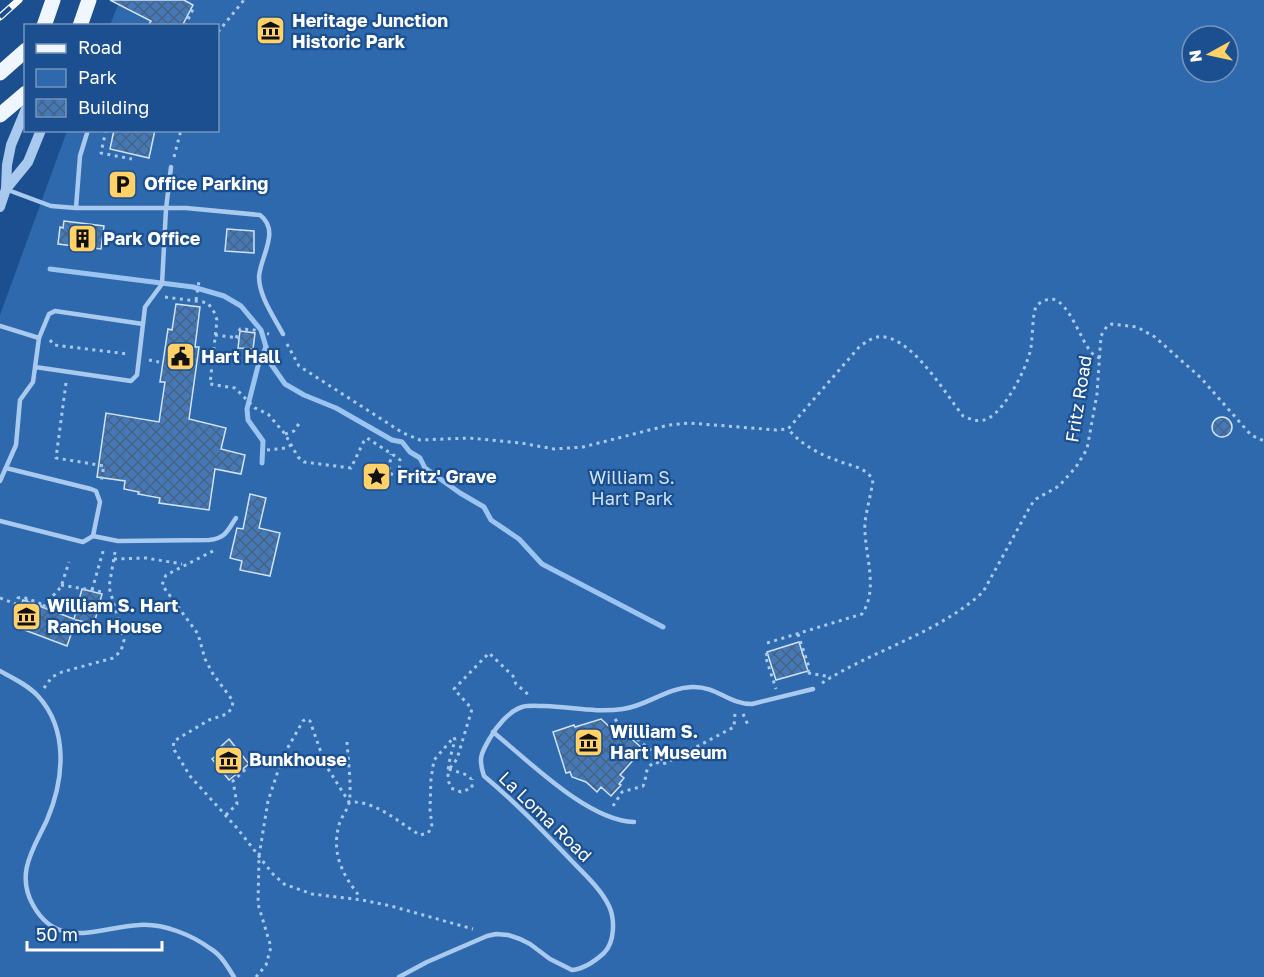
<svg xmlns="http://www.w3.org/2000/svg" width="1264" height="977" font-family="'Golos Text',sans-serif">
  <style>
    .park { fill: #2e69ad; fill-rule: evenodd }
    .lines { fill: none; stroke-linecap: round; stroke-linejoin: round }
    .stream { stroke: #9cc4f0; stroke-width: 5 }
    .building { fill: url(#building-cross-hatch); stroke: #cfe3fa; stroke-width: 1.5 }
    .path { stroke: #a9c9ee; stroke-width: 3; stroke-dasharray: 3 4.5; stroke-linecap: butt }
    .service { stroke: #a9c9ee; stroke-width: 4.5 }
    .tertiary { stroke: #a9c9ee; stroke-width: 10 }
    .primary { stroke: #f0f6ff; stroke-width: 15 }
    .rail-casing { stroke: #fff; stroke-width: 7 }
    .rail { stroke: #1b4f8f; stroke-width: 4.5; stroke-dasharray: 14; stroke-linecap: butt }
    .labels { text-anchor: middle; stroke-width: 4.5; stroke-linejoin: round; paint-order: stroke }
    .poi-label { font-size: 18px; font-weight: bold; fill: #fff; stroke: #1b4f8f; text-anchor: start }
    .street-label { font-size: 18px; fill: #fff; stroke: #1b4f8f }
    .park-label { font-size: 18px; fill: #cfe3fa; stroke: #1b4f8f }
  </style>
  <defs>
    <pattern id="building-cross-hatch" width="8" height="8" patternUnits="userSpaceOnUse" patternTransform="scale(1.5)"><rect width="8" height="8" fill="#4478b7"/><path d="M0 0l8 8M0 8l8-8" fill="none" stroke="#486282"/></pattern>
  </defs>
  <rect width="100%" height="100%" fill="#1b4f8f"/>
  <!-- park -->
  <path class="park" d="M120,0H1264V977H0V315L67,131L218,130V26L110,25ZM1192,36H1228V72H1192Z"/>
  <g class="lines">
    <!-- stream -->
    <g class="stream">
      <polyline points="50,269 193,287 224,296 241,306 261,330 271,364 285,384 304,395 336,408 392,440 402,442 410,452 420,458 425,468 460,493 484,507 491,520 519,539 542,564 663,627"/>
      <polyline points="262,463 263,441 248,420 247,409 258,366 266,347"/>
    </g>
  </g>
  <!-- building -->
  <g class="building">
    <polygon points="110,0 184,0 193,5 182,26 148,26 151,21"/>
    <polygon points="114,130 155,130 149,158 110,149"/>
    <polygon points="64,221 104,226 101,249 58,244 60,227 63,228"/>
    <polygon points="227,229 254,231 254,253 225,251"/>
    <polygon points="176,304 200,307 195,347 199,347 189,419 226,428 221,449 245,455 241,474 215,469 209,510 159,503 160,498 138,494 139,492 124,489 125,481 97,477 106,413 159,422 165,382 160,382 168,329 172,330"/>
    <polygon points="240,331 255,333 253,349 238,348"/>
    <circle cx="1222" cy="427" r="10"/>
    <polygon points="250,494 266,498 259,528 280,533 270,576 240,570 242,561 230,558 237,528 243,529"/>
    <polygon points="82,589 102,594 94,624 76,620 67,646 14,626 23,600 74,619"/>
    <polygon points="799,642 808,671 776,680 767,652"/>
    <polygon points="601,719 613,730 617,726 643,749 620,775 624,778 619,784 621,785 611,796 601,787 597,792 586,782 572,777 570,772 566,773 553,732 574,725 575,727"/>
    <polygon points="229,739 249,764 229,780 212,759 220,753 217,750"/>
  </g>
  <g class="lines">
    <!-- path -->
    <g class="path">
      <polyline points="185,26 194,7"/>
      <polyline points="218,32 244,0"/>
      <polyline points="106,130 101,153 132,159"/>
      <polyline points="174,157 181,130"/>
      <polyline points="165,297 203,302 208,303 214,312 217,320 210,384 235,388 255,408 268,414 285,434 298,457 304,462 351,468 364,441 367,438 398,458 400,460 399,473 396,476 389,473 391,454"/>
      <polyline points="196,300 199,281"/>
      <polyline points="215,335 240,338"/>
      <polyline points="236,338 240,329 254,330 269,334"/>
      <polyline points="50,340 54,345 128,354"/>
      <path d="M287,344L299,366L403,433L420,440L469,438L521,443L554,449L583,447L669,425L689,423L776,430L788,429L860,346C868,341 875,335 885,337C915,342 945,393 963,416C972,420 980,423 989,418C1006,408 1025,371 1030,352C1033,341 1032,314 1036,307C1039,302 1047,299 1052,299C1070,302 1081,342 1092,353C1094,356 1097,357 1100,358"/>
      <polyline points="149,360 159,362"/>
      <polyline points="66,383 56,458 104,466 101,482"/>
      <polyline points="285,434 294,431 300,422"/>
      <polyline points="267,450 286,448 291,445"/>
      <polyline points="213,551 166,575 162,585 198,634 205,659 213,674 233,701 232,708 227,714 209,720 174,741 173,748 190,776 237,828 272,873 284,884 312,894 362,900 391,906 473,929"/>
      <polyline points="114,559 146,558 182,564"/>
      <polyline points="61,585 102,592"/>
      <polyline points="92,590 104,548"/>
      <polyline points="0,598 16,604 18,598 23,597 44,605"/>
      <polyline points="25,600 55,611"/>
      <polyline points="43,607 61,587 69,562"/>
      <polyline points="798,634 809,667 808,673"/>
      <path d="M767,643L862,614C880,587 863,552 865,522C867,508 871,494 873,480C865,466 849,466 836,460C818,454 800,443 788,429"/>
      <polyline points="768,654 765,655 776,689"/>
      <polyline points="808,673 831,677"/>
      <path d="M822,683C873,650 937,634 983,592L1031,505L1036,499L1059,486L1076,467L1087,449L1097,394L1101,336L1107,326L1112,324L1137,327L1155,337L1201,378L1251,435L1264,441"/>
      <polyline points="44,688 52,677 62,672 113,658 121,651 124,640 109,587 115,552"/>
      <polyline points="743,714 749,727"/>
      <polyline points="615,719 618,723 666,763"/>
      <path d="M347,742C348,757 352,790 349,803C347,811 341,817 339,825C331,854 343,876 361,898"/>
      <polyline points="450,768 457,759 472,709 454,689 489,653 513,676 516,684 530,696"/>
      <path d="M449,769C456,772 467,773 471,779"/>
      <path d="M613,806L622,792L643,786C648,776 643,767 656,762L660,764L666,763L734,727L735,713"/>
      <polyline points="226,815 237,804 233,781 248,767"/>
      <path d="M256,977L266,965L271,947L258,904L259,856L268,801L283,756L303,721L306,719L310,721L325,764L349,802C378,801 397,822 420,835L428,833L432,827L430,809L431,779L434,760L454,737L455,740C451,755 444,774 451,788L461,792L472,788V779"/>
    </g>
    <!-- service -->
    <g class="service">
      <polyline points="8,190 51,206 76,208 80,156 88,130"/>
      <path d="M76,208H186L260,215C281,231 260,257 259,277C259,296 274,317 283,334"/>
      <polyline points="143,324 145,307 162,284 166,209 171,167"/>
      <polyline points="0,326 39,338"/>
      <polyline points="0,481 16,445 20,400 33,382 39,338 49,314 55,311 143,324 137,375 131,381 35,367"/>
      <polyline points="0,521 83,542 93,536 100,502 96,491 91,489 6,468"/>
      <path d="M93,536L118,541L209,540C226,538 227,531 236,518"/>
      <path d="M0,671C13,678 28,685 38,696C69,730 64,780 47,820C34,848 15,873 33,905C58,951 100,927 139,925C163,923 192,935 211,949C221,955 228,967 234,977"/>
      <path d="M493,732C529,761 588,821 634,822"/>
      <path d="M399,977L427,962L487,936L496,934L508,935L520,939L530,944L550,959L572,970C584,969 594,962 604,953C615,942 615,919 609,906C600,887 581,871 567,856C540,828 514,801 484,776C478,759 481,753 490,738C496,727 509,711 522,707C529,705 538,706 545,706C571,707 597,713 623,709C647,706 666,688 692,687C717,686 728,704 752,704L813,689"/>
    </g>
    <!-- tertiary -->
    <g class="tertiary">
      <polyline points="6,189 28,162 41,130"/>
      <polyline points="0,207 6,189 7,165 11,145 26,109"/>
    </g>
    <!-- primary -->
    <g class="primary">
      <polyline points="44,26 53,0"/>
      <polyline points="80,26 89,0"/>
      <polyline points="0,73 26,50"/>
      <polyline points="0,115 26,93"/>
    </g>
    <defs>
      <polyline id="rail" points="0,17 19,0"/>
    </defs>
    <!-- rail casing -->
    <use href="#rail" class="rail-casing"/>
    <!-- rail -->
    <use href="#rail" class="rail"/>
  </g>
  <!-- icons -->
  <defs>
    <symbol id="museum-square" viewBox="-11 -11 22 22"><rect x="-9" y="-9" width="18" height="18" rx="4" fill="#ffd166" stroke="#1b4f8f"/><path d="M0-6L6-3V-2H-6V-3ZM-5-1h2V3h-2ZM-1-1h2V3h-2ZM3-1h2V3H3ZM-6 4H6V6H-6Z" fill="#111"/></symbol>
    <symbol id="parking-square" viewBox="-11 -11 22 22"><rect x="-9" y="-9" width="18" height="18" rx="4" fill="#ffd166" stroke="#1b4f8f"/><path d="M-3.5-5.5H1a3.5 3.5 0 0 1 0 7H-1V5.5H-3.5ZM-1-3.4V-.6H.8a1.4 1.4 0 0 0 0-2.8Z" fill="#111"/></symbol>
    <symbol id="building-square" viewBox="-11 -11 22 22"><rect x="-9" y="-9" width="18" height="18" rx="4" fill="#ffd166" stroke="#1b4f8f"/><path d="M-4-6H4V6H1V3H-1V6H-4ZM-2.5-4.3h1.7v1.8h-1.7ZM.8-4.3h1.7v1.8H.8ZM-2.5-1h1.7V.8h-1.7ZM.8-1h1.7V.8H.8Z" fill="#111"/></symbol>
    <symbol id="civic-square" viewBox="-11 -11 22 22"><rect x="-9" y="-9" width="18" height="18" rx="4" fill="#ffd166" stroke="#1b4f8f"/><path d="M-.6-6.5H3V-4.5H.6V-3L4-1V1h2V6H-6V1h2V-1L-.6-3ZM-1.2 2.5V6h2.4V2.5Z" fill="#111"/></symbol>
    <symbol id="sight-square" viewBox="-11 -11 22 22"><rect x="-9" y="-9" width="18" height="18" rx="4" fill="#ffd166" stroke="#1b4f8f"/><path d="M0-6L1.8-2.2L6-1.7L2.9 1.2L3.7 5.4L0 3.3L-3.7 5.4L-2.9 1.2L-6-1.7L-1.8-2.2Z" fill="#111"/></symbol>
  </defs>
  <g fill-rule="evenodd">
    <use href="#museum-square" x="254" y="14" width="33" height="33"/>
    <use href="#parking-square" x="106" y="168" width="33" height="33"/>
    <use href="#building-square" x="66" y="222" width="33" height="33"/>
    <use href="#civic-square" x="164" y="340" width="33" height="33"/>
    <use href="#sight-square" x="360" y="460" width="33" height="33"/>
    <use href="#museum-square" x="10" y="600" width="33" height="33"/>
    <use href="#museum-square" x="572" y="726" width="33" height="33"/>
    <use href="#museum-square" x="212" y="744" width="33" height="33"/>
  </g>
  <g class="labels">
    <!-- poi labels -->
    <g class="poi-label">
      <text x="292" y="27">Heritage Junction<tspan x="292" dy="21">Historic Park</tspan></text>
      <text x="144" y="190">Office Parking</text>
      <text x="103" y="245">Park Office</text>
      <text x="201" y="363">Hart Hall</text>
      <text x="397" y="483">Fritz' Grave</text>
      <text x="47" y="612">William S. Hart<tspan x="47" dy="21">Ranch House</tspan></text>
      <text x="610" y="738">William S.<tspan x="610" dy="21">Hart Museum</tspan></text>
      <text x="249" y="766">Bunkhouse</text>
    </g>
    <!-- street labels -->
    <g class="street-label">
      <text transform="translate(1079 399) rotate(-81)" y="6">Fritz Road</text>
      <text transform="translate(545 817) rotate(44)" y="6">La Loma Road</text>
    </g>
    <!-- park labels -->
    <g class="park-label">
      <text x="632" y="484">William S.<tspan x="632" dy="21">Hart Park</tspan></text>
    </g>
  </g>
  <!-- legend -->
  <rect x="24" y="24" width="195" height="108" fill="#1b4f8f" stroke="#7695bc" stroke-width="1.5"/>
  <rect x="36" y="44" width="30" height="9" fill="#f0f6ff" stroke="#7695bc" stroke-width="1.5"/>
  <text x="78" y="54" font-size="18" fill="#ffffff">Road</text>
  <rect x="36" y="69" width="30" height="18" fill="#2e69ad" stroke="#7695bc" stroke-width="1.5"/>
  <text x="78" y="84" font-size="18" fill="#ffffff">Park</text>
  <rect x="36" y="99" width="30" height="18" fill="url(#building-cross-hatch)" stroke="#7695bc" stroke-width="1.5"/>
  <text x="78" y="114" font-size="18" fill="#ffffff">Building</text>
  <!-- north arrow -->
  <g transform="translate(1210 54) rotate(262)"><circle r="28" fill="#1b4f8f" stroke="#7695bc" stroke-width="1.5"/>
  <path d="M0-4.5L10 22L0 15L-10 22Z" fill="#ffd166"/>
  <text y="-9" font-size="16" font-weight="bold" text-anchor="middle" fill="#ffffff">N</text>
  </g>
  <!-- scale -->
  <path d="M27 941v9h135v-9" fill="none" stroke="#ffffff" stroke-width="3"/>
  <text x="36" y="941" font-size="18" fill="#ffffff" stroke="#1b4f8f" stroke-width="4.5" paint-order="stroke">50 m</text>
</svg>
